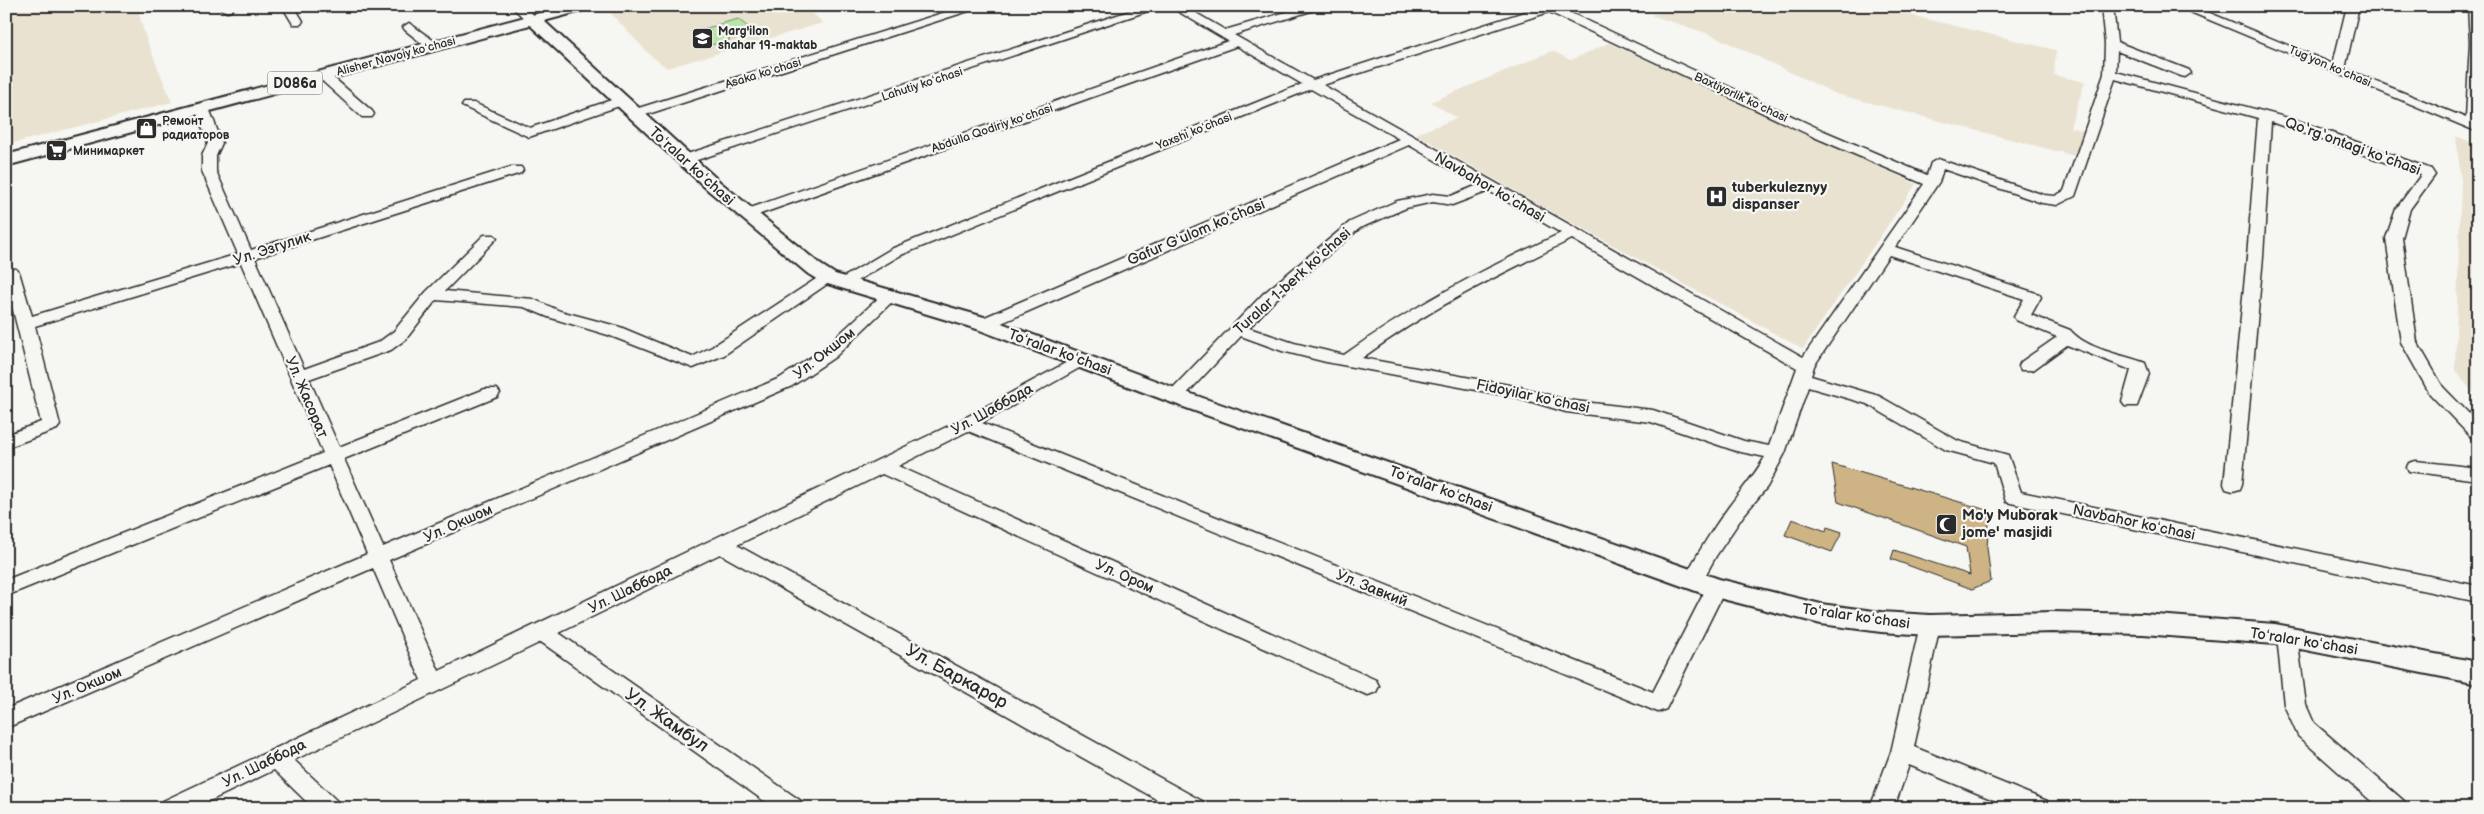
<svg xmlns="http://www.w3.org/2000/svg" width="2484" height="814" font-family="'Balsamiq Sans',sans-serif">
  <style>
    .built { fill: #eae2d1 }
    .green { fill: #b6e7a6; stroke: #708968 }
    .building { fill: #ceb484; stroke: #2b2b2b }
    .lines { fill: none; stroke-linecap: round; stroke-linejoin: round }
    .minor-casing { stroke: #2b2b2b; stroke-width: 3 }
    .major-casing { stroke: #2b2b2b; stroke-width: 4 }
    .minor { fill: #f6f6f2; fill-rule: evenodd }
    .major { fill: #f6f6f2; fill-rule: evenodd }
    .labels { text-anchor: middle; stroke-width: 4.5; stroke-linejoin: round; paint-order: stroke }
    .far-poi-label { font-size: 12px; font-weight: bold; fill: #2b2b2b; stroke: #f6f6f2; text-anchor: start }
    .far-street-label { font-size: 12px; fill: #2b2b2b; stroke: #f6f6f2 }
    .shield { fill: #f6f6f2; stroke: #686867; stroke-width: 1 }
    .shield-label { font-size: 14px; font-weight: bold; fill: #2b2b2b }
    .street-label { font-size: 15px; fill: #2b2b2b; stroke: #f6f6f2 }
    .poi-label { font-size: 15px; font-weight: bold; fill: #2b2b2b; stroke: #f6f6f2; text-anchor: start }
    .near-street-label { font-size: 18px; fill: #2b2b2b; stroke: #f6f6f2 }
  </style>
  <rect width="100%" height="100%" fill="#f6f6f2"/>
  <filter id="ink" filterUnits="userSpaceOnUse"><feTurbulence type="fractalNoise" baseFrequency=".02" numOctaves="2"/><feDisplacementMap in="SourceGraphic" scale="10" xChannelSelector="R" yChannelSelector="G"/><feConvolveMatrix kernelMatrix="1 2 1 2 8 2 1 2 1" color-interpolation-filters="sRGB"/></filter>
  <g filter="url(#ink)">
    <!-- built -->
    <g class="built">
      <polygon points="6,6 137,6 145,36 172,102 6,145"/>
      <polygon points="604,6 805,6 823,23 667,68 649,54"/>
      <polygon points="1675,6 1687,6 1715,13 1812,13 1810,6 1872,6 2056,50 2054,75 2085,82 2070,127 2084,131 2075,156 1836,94 1712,35 1651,15"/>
      <polygon points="1609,43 1916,184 1803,349 1543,207 1416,134 1457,118 1431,102 1552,51 1571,60"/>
      <polygon points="2456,136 2478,145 2478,399 2455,370 2461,181"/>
    </g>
    <!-- green -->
    <g class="green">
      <polygon points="738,19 754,32 732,39 716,25"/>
      <polygon points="714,26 730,40 707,46 692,32"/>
    </g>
    <!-- building -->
    <g class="building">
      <polygon points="1832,464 1990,511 1987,547 1991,581 1972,589 1891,559 1894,550 1970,575 1966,547 1838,502"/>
      <polygon points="1792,519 1826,531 1827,527 1842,532 1832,552 1785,535"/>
    </g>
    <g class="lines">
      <defs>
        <g id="minor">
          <polygon points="223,6 235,6 231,11 227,12 221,9"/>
          <polygon points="282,6 294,6 303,21 301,24 293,24"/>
          <polygon points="511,6 524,6 539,20 537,23 529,23"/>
          <polygon points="965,6 984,6 639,117 629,117 627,114 629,111"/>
          <polygon points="1145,6 1163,6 691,162 686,163 679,159 681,156"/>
          <path d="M1169,6H1184L1225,30L1307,6H1327L1234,35L1313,80L1543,6H1562L1560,8L1824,131L1927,175L1931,163L1938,159L2044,195L2055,196L2064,191L2104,74L2105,44L2101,6H2113L2117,42L2189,70L2191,73L2185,77L2181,76L2117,51L2116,72L2296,120L2431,169L2435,175L2410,209L2402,238L2417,342L2443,387L2478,423V440L2472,438L2430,394L2401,342L2386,238L2396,209L2421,175L2271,122L2263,257L2242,484L2240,489L2233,491L2226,489L2224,484L2247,257L2258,118L2115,79L2075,196L2057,205L2042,203L1943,169L1939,182L1895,247L2039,294L2041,297L2031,315L2070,330C2087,350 2122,354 2145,363L2149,374L2137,406H2125L2122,402L2131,370L2067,345L2033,370H2021L2019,366L2021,362L2057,337L2016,320L2014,317L2024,299L1889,255L1814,366L1811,376L1879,396L1958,441L2008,455L2021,492L2478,586V602L2006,502L1994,463L1946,450L1867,404L1808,387L1785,453L1767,487L1743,516L1716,556L1700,585L1693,588L1686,585L1683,580C1697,555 1711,531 1728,508C1741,490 1754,476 1765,457L1736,451L1651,422L1566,412L1519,398L1326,362L1282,351L1241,336L1181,400H1169L1166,396L1169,392L1263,294L1350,222L1397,201L1433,194L1451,196L1478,185L1409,145L990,328H978L976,324L978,320L1399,139L1311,89L901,255L848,286L842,288L834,283L891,249L1302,84L1237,46L752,217H742L740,214L742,211L1228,41ZM1549,12L1814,137L1924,184L1803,357L1323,85ZM1489,191L1561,233C1486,268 1412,306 1344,355L1294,343L1249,328L1275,300L1360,228L1406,208L1433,202L1452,205ZM1572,239L1797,368L1769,446L1744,441L1653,410L1566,400L1520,387L1362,358C1427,310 1499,274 1572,239Z"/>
          <polygon points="2176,6 2193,6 2333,64 2347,6 2359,6 2345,69 2466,118 2470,42 2468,6 2478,6 2478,132"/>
          <polygon points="409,23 437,43 439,46 437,49 429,49 405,30 403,27"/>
          <polygon points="323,71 327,72 372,111 374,114 372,117 362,117 319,78 317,75"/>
          <polygon points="620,97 625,98 626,101 625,104 529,137 462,106 464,103 474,103 530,128"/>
          <polygon points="202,104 209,108 222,143 216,156 216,171 251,250 511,167 521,167 523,170 521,173 255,258 304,369 379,342 394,331 426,292 484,235 494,235 497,238 494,241 445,291 533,299 560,311 620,327 692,357 712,347 822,275 828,273 836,278 724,355 693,368 608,335 548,317 524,307 436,300 406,339 391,350 309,379 339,447 485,389 497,389 500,393 497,397 344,459 383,547 780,378 823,349 884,293 890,291 898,296 835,357 792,386 389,560 439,671 961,420 1082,354 1088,355 1090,359 1088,363 982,423 1653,692 1709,583 1716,580 1723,583 1726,588 1666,709 1658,712 968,431 898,466 1376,680 1379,686 1376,692 1368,695 1360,692 882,474 737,545 1202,801 1206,808 1172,808 720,554 559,633 801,801 805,808 774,808 541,642 294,760 337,801 341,808 313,808 274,770 195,808 159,808 163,801 421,680 373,568 6,728 6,709 367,554 329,465 6,596 6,580 323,453 241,263 35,326 60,425 57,429 6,448 6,435 41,422 6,282 6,268 16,269 19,272 32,316 238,254 202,171 202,156 208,143 195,108"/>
          <polygon points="2416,461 2478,468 2478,480 2409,471 2407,467 2409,463"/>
          <polygon points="1930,617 1937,619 1940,625 1914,747 2047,801 2051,808 2013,808 1909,765 1894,808 1870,808 1891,752 1920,625 1923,619"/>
          <polygon points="2287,628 2294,630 2297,636 2306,705 2314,723 2404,801 2408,808 2379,808 2298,736 2284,705 2277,636 2280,630"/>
        </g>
        <polygon id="major" points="566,6 591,6 589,9 544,21 720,182 821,265 835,274 991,319 1183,391 1719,579 1821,604 1881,612 1930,615 2052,612 2143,614 2275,624 2478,662 2478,684 2275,644 2143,634 2052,632 1930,635 1881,632 1821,624 1707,595 1167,401 977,329 821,282 807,273 708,190 530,25 6,166 6,155"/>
      </defs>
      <!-- minor casing -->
      <use href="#minor" class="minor-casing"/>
      <!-- major casing -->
      <use href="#major" class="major-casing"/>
      <!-- minor -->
      <use href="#minor" class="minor"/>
      <!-- major -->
      <use href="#major" class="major"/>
    </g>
  </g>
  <!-- icons -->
  <defs>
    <symbol id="school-square" viewBox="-11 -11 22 22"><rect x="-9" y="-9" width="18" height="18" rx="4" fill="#2b2b2b" stroke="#f6f6f2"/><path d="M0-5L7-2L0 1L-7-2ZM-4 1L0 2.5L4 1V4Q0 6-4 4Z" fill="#fff"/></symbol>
    <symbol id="shop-square" viewBox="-11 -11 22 22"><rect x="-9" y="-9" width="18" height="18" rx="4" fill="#2b2b2b" stroke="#f6f6f2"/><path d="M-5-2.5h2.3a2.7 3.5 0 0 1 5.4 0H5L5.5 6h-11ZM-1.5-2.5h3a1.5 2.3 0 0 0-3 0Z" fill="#fff"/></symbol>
    <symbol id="supermarket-square" viewBox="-11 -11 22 22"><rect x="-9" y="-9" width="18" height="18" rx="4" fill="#2b2b2b" stroke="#f6f6f2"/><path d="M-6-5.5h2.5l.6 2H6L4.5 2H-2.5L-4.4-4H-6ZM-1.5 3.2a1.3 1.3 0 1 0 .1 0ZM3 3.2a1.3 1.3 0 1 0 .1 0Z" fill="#fff"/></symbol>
    <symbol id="hospital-square" viewBox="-11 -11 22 22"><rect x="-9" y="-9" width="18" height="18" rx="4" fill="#2b2b2b" stroke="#f6f6f2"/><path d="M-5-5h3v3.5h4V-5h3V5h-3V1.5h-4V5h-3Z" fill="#fff"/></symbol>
    <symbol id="mosque-square" viewBox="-11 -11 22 22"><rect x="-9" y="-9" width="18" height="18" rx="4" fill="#2b2b2b" stroke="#f6f6f2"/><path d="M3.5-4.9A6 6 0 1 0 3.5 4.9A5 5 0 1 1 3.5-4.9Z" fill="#fff"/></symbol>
  </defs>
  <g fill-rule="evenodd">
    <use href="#school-square" x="690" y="26" width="25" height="25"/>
    <use href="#shop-square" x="134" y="116" width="25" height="25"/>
    <use href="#supermarket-square" x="44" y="138" width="25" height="25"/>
    <use href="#hospital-square" x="1704" y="184" width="25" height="25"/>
    <use href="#mosque-square" x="1934" y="512" width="25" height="25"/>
  </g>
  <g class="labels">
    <!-- far-poi labels -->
    <g class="far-poi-label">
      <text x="718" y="35">Marg'ilon<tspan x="718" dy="14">shahar 19-maktab</tspan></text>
      <text x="162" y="125">Ремонт<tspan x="162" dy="14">радиаторов</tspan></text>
      <text x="73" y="155">Минимаркет</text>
    </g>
    <!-- far-street labels -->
    <g class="far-street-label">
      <text transform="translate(396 56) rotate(-15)" y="4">Alisher Navoiy koʻchasi</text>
      <text transform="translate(2330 66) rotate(23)" y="4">Tugʻyon koʻchasi</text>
      <text transform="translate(763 73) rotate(-17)" y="4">Asaka koʻchasi</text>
      <text transform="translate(922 84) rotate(-18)" y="4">Lahutiy koʻchasi</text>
      <text transform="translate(1741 97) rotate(25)" y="4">Baxtiyorlik koʻchasi</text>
      <text transform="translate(992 128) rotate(-19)" y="4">Abdulla Qodiriy koʻchasi</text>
      <text transform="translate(1194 131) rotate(-22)" y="4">Yaxshi koʻchasi</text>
    </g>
    <!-- shield labels -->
    <rect class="shield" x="267.5" y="71.5" width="55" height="23" rx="4"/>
    <g class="shield-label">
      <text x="295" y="88">D086a</text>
    </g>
    <!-- street labels -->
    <g class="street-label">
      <text transform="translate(2353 146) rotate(20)" y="5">Qo‘rg‘ontagi ko‘chasi</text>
      <text transform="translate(692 166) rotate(42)" y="5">Toʻralar koʻchasi</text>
      <text transform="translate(1490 187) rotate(30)" y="5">Navbahor koʻchasi</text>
      <text transform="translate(1196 232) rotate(-23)" y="5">Gafur Gʻulom koʻchasi</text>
      <text transform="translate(272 248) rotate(-18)" y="5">Ул. Эзгулик</text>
      <text transform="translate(1292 281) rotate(-42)" y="5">Turalar 1-berk koʻchasi</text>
      <text transform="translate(1060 352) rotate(20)" y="5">Toʻralar koʻchasi</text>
      <text transform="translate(824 353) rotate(-38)" y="5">Ул. Окшом</text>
      <text transform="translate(1533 396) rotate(12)" y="5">Fidoyilar koʻchasi</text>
      <text transform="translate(307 397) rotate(67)" y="5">Ул. Жасорат</text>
      <text transform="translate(992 409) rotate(-29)" y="5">Ул. Шаббода</text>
      <text transform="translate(1441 489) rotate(20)" y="5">Toʻralar koʻchasi</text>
      <text transform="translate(2134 522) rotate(12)" y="5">Navbahor koʻchasi</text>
      <text transform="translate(458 523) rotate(-24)" y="5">Ул. Окшом</text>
      <text transform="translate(1125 576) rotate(24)" y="5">Ул. Ором</text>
      <text transform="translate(1372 588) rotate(22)" y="5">Ул. Завкий</text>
      <text transform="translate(630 589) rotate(-26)" y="5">Ул. Шаббода</text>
      <text transform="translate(1856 616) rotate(8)" y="5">Toʻralar koʻchasi</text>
      <text transform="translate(2304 641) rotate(9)" y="5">Toʻralar koʻchasi</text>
      <text transform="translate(87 685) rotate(-23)" y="5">Ул. Окшом</text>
      <text transform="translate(264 763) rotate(-26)" y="5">Ул. Шаббода</text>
    </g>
    <!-- poi labels -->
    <g class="poi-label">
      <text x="1732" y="192">tuberkuleznyy<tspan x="1732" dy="17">dispanser</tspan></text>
      <text x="1962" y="520">Mo'y Muborak<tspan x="1962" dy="17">jome' masjidi</tspan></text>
    </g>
    <!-- near-street labels -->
    <g class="near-street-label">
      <text transform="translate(957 676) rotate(29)" y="6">Ул. Баркарор</text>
      <text transform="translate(667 720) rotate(35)" y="6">Ул. Жамбул</text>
    </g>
  </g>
  <!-- margin -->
  <rect width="2484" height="814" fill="none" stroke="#f6f6f2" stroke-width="25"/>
  <rect x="12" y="12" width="2459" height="789" fill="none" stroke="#2b2b2b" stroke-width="2" filter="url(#ink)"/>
</svg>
